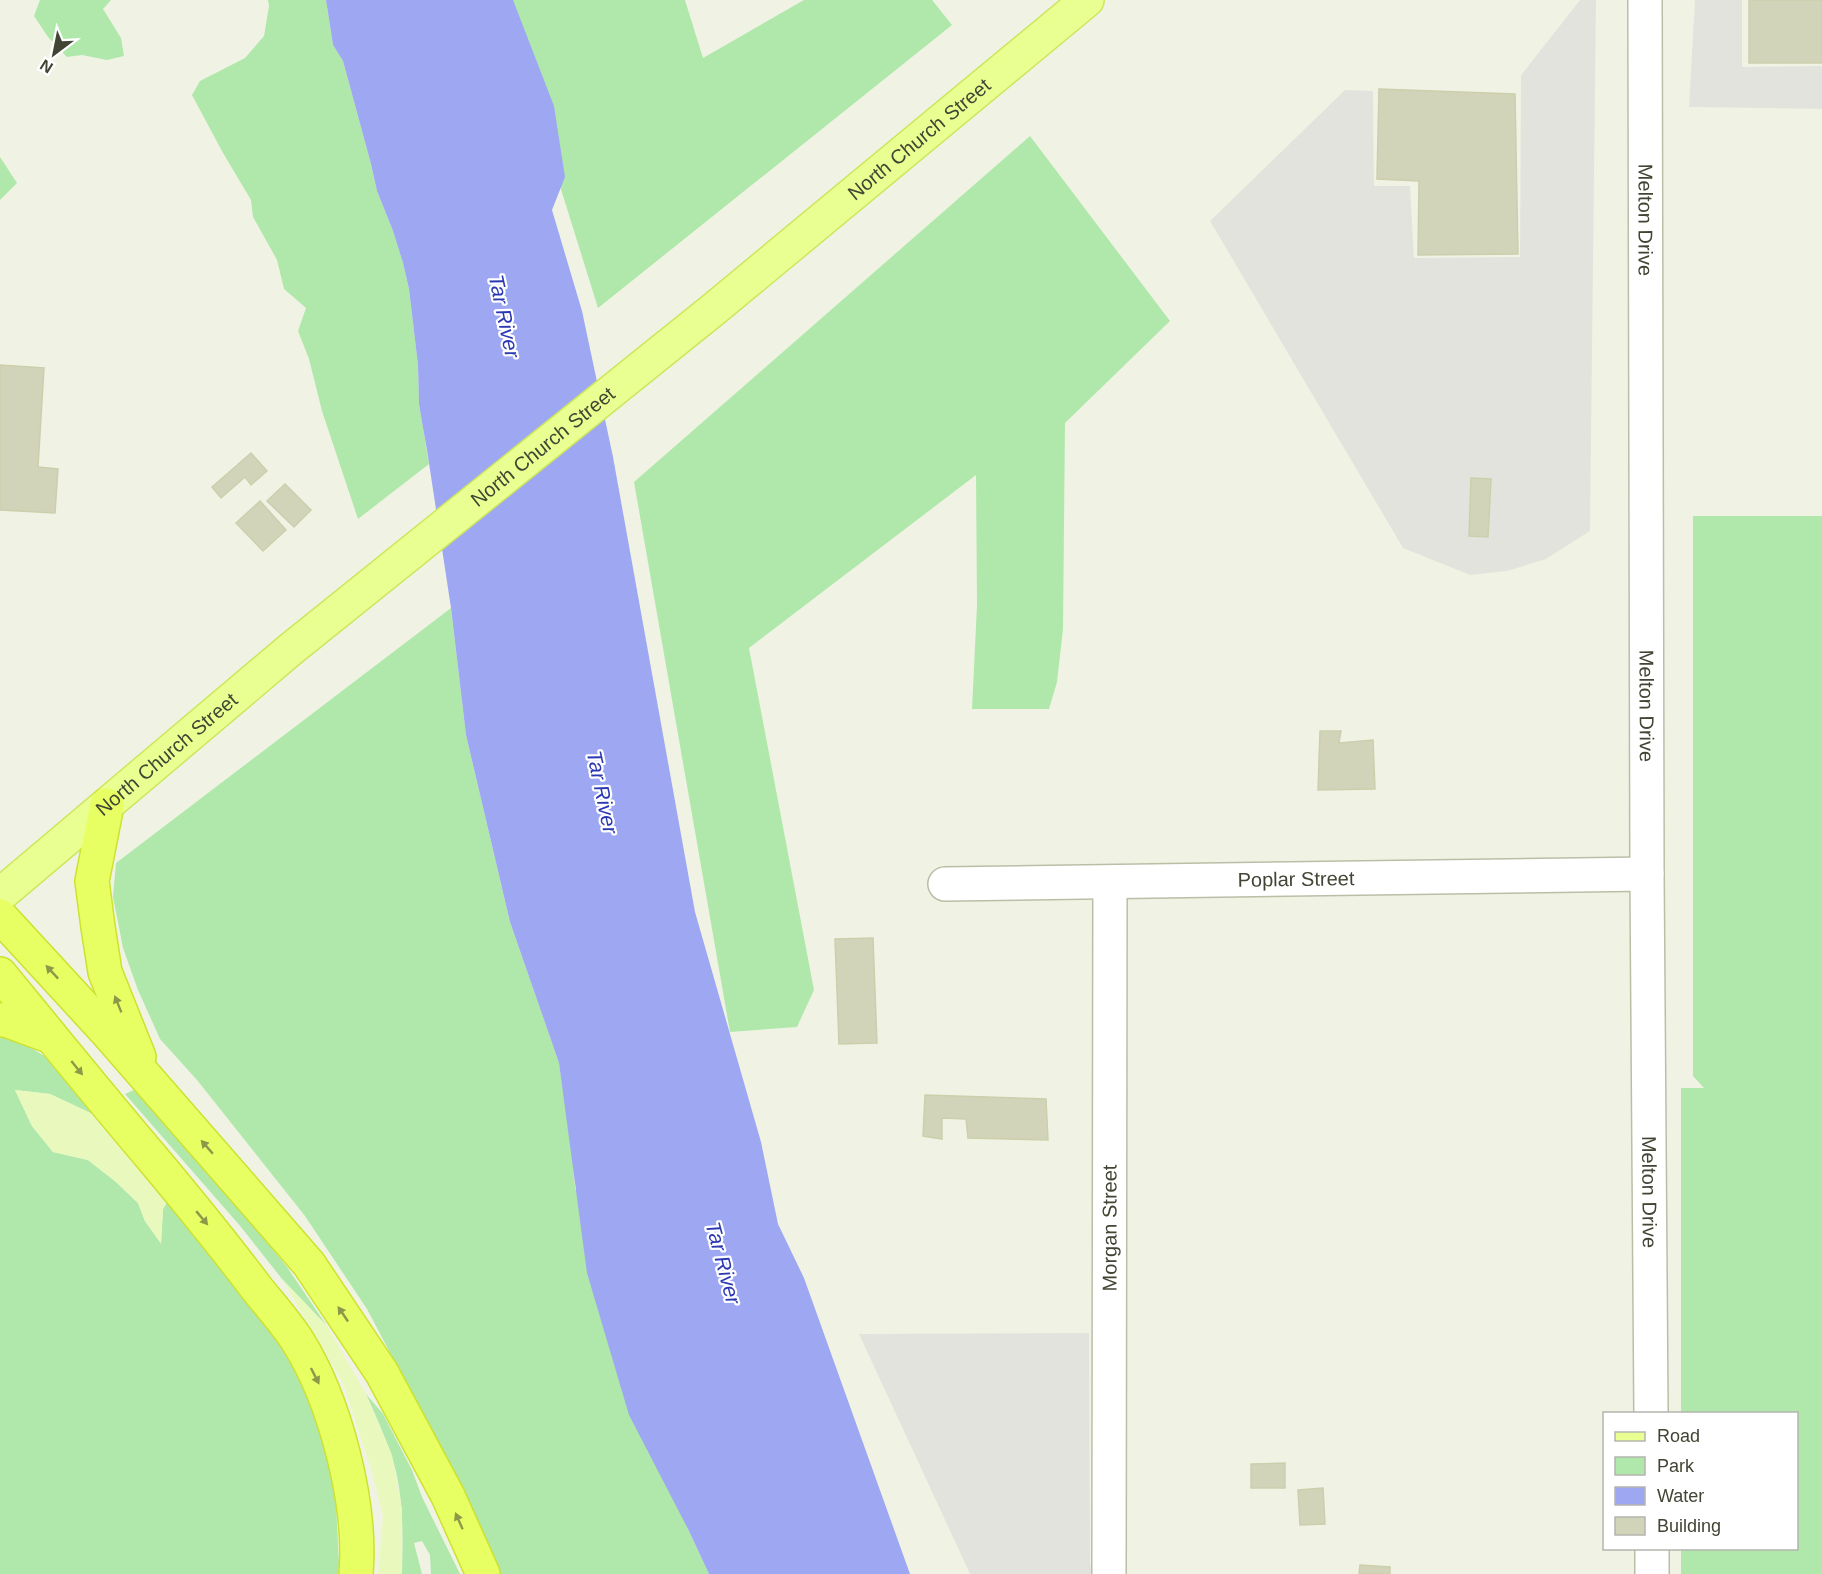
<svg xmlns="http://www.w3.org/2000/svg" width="1822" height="1574" font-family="Arial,sans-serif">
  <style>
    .green { fill: #b0e8ab }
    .sand { fill: #e9f9be }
    .parking { fill: #e3e3dd }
    .water { fill: #9ea7f2 }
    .building { fill: #d2d4b9; stroke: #cccfac; stroke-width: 1.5 }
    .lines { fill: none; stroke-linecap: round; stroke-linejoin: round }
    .minor-casing { stroke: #bbbea7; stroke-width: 36 }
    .major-casing { stroke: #cee65e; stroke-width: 36 }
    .highway-casing { stroke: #cde130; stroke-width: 36 }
    .minor { stroke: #fff; stroke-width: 33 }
    .major { stroke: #e9ff91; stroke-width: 33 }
    .highway { stroke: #e8ff63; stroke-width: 33 }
    .oneway { fill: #8d9949 }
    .labels { text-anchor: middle; stroke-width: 4.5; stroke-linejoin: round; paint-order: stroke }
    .street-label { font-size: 20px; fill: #434534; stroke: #fff }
    .water-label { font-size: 21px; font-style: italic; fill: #2b38b3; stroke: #fff }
  </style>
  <rect width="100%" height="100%" fill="#f0f3e4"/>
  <!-- green -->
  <g class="green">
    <polygon points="40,0 111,0 103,9 121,38 124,56 107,60 82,55 67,57 48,37 34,16"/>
    <polygon points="268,0 326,0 333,45 343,61 371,164 377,191 393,231 403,263 409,289 418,365 419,404 429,464 358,519 322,411 309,359 298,331 306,308 284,289 277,260 253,217 251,200 223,153 192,95 200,81 245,58 264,36 269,6"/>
    <polygon points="504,0 685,0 703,58 804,0 932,0 952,25 598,308 507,16"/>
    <polygon points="1030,136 1170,321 1065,423 1063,629 1057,682 1049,709 972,709 977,605 976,475 749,648 814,990 797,1027 730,1032 634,482"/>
    <polygon points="0,157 17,183 0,200"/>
    <polygon points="1693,516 1822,516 1822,1574 1681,1574 1681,1549 1796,1548 1796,1414 1681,1413 1681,1088 1704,1088 1693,1076"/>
    <polygon points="451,608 466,735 510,922 559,1063 571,1142 575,1188 688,1529 709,1574 499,1574 455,1476 367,1309 305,1216 197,1080 160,1039 138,990 123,948 113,897 116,863"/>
    <polygon points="14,1037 49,1059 99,1117 50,1094 15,1090 32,1126 53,1152 88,1160 116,1182 138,1203 145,1221 161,1243 163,1209 169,1199 253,1305 284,1350 304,1390 323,1436 335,1484 339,1564 338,1574 0,1574 0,1038"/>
    <polygon points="136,1089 234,1202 287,1267 327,1326 282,1279 241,1227 125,1094"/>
    <path d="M366,1394L383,1414L412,1470L422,1497L460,1574H431L430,1555L422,1541L414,1543L422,1574H402C403,1534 404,1492 391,1454C384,1434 375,1414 366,1394Z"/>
  </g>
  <!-- sand -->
  <g class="sand">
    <polygon points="15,1090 50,1094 99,1117 169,1199 163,1209 161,1244 145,1221 138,1203 116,1182 88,1160 53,1152 32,1126"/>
    <polygon points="282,1279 327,1326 366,1394 392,1455 402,1509 402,1574 378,1574 383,1516 371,1469 343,1383"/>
  </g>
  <!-- parking -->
  <g class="parking">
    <polygon points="1580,0 1596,0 1590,531 1546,559 1507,571 1470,575 1403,548 1210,221 1345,90 1373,91 1374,186 1410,186 1414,258 1520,257 1521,75"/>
    <polygon points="1695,0 1742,0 1742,67 1822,66 1822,109 1689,107"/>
    <polygon points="1089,1333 1090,1564 1093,1574 970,1574 859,1334"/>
  </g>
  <!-- water -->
  <polygon class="water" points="326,0 513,0 554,106 565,177 552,210 582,311 613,457 695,912 761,1142 778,1224 804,1278 910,1574 709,1574 688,1529 629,1415 587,1273 559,1063 510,922 466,735 451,608 427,450 423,428 419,404 418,365 409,289 403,263 393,231 377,191 371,164 343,61 333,45"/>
  <!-- building -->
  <g class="building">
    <rect x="1749" y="0" width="73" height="63"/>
    <polygon points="1379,89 1515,94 1518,254 1418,255 1419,181 1377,179"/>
    <polygon points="0,365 44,368 38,467 58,469 55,513 0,510"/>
    <polygon points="251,453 267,471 251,485 245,477 221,498 212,487"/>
    <polygon points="1471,478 1491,479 1488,537 1469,536"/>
    <polygon points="285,484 311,510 294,527 267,501"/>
    <polygon points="260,501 286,530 263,551 236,523"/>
    <polygon points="1320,731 1341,731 1339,743 1373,740 1375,789 1318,790"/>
    <polygon points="873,938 877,1043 839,1044 835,939"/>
    <polygon points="925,1095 1046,1099 1048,1140 968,1138 966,1119 942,1118 942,1139 923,1136"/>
    <polygon points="1285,1463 1285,1488 1251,1488 1251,1464"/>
    <polygon points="1323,1488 1325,1524 1300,1525 1298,1490"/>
    <polygon points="1360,1565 1390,1567 1390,1574 1359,1574"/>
  </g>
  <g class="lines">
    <defs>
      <g id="minor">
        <path id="s1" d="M1645,0L1647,874L1651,1414"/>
        <path id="s2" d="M945,884L1647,874"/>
        <polyline points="1652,1548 1652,1574"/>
        <path id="s3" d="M1109,1574L1110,882"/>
      </g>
      <g id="major">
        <path id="s4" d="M0,895L291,649L714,309L1087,0"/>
      </g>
      <g id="highway">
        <polyline points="107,805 92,881 98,927 105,972 139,1057"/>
        <polyline points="0,916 105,1030 309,1264 382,1373 448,1496 483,1574"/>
        <path d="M0,974C51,1036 101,1098 153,1159C189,1202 224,1245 258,1290C271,1306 286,1323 297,1340C335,1400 362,1503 356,1574"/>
        <polyline points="0,1020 6,1020 49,1036"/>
      </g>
    </defs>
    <!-- minor casing -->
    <use href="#minor" class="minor-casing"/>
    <!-- major casing -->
    <use href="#major" class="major-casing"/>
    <!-- highway casing -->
    <use href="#highway" class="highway-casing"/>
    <!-- minor -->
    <use href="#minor" class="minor"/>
    <!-- major -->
    <use href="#major" class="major"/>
    <!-- highway -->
    <use href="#highway" class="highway"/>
  </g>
  <!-- one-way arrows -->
  <defs><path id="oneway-solid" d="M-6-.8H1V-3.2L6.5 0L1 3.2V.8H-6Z" transform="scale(1.5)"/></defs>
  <g class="oneway">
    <use href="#oneway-solid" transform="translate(52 972) rotate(-133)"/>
    <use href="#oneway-solid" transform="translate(118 1004) rotate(-112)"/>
    <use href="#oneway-solid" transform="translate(77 1068) rotate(51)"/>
    <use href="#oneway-solid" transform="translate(207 1147) rotate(-131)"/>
    <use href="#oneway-solid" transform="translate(202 1218) rotate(50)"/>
    <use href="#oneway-solid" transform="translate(343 1314) rotate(-124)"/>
    <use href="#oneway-solid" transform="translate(315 1376) rotate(63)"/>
    <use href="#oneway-solid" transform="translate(459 1521) rotate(-114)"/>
  </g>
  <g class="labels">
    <!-- street labels -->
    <g class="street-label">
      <text dy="7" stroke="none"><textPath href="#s4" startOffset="1190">North Church Street</textPath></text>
      <text dy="7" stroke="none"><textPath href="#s1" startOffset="220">Melton Drive</textPath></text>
      <text dy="7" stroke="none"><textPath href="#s4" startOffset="704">North Church Street</textPath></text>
      <text dy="7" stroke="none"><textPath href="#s1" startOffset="706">Melton Drive</textPath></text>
      <text dy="7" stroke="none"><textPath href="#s4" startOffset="218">North Church Street</textPath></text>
      <text dy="7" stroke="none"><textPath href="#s2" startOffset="351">Poplar Street</textPath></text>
      <text dy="7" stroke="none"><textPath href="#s1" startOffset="1192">Melton Drive</textPath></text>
      <text dy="7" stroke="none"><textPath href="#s3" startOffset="346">Morgan Street</textPath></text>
    </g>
    <!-- water labels -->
    <g class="water-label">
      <text transform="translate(504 316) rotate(78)" y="7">Tar River</text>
      <text transform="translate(602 792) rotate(78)" y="7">Tar River</text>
      <text transform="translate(723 1263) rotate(75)" y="7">Tar River</text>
    </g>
  </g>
  <!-- legend -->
  <rect x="1603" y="1412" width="195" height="138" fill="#ffffff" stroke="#b4b5ae" stroke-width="1.5"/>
  <rect x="1615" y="1432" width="30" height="9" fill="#e9ff91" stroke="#b4b5ae" stroke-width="1.5"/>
  <text x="1657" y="1442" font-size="18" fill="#434534">Road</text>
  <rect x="1615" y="1457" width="30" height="18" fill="#b0e8ab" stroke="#b4b5ae" stroke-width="1.5"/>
  <text x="1657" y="1472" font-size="18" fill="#434534">Park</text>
  <rect x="1615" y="1487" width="30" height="18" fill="#9ea7f2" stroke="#b4b5ae" stroke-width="1.5"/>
  <text x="1657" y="1502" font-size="18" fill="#434534">Water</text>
  <rect x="1615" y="1517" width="30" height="18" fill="#d2d4b9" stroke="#b4b5ae" stroke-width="1.5"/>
  <text x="1657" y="1532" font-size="18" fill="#434534">Building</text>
  <!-- north arrow -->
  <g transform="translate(54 54) rotate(212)" stroke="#ffffff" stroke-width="4.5" paint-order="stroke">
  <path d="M0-4.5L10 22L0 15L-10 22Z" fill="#434534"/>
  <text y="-9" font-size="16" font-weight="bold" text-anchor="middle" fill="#434534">N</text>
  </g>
</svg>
